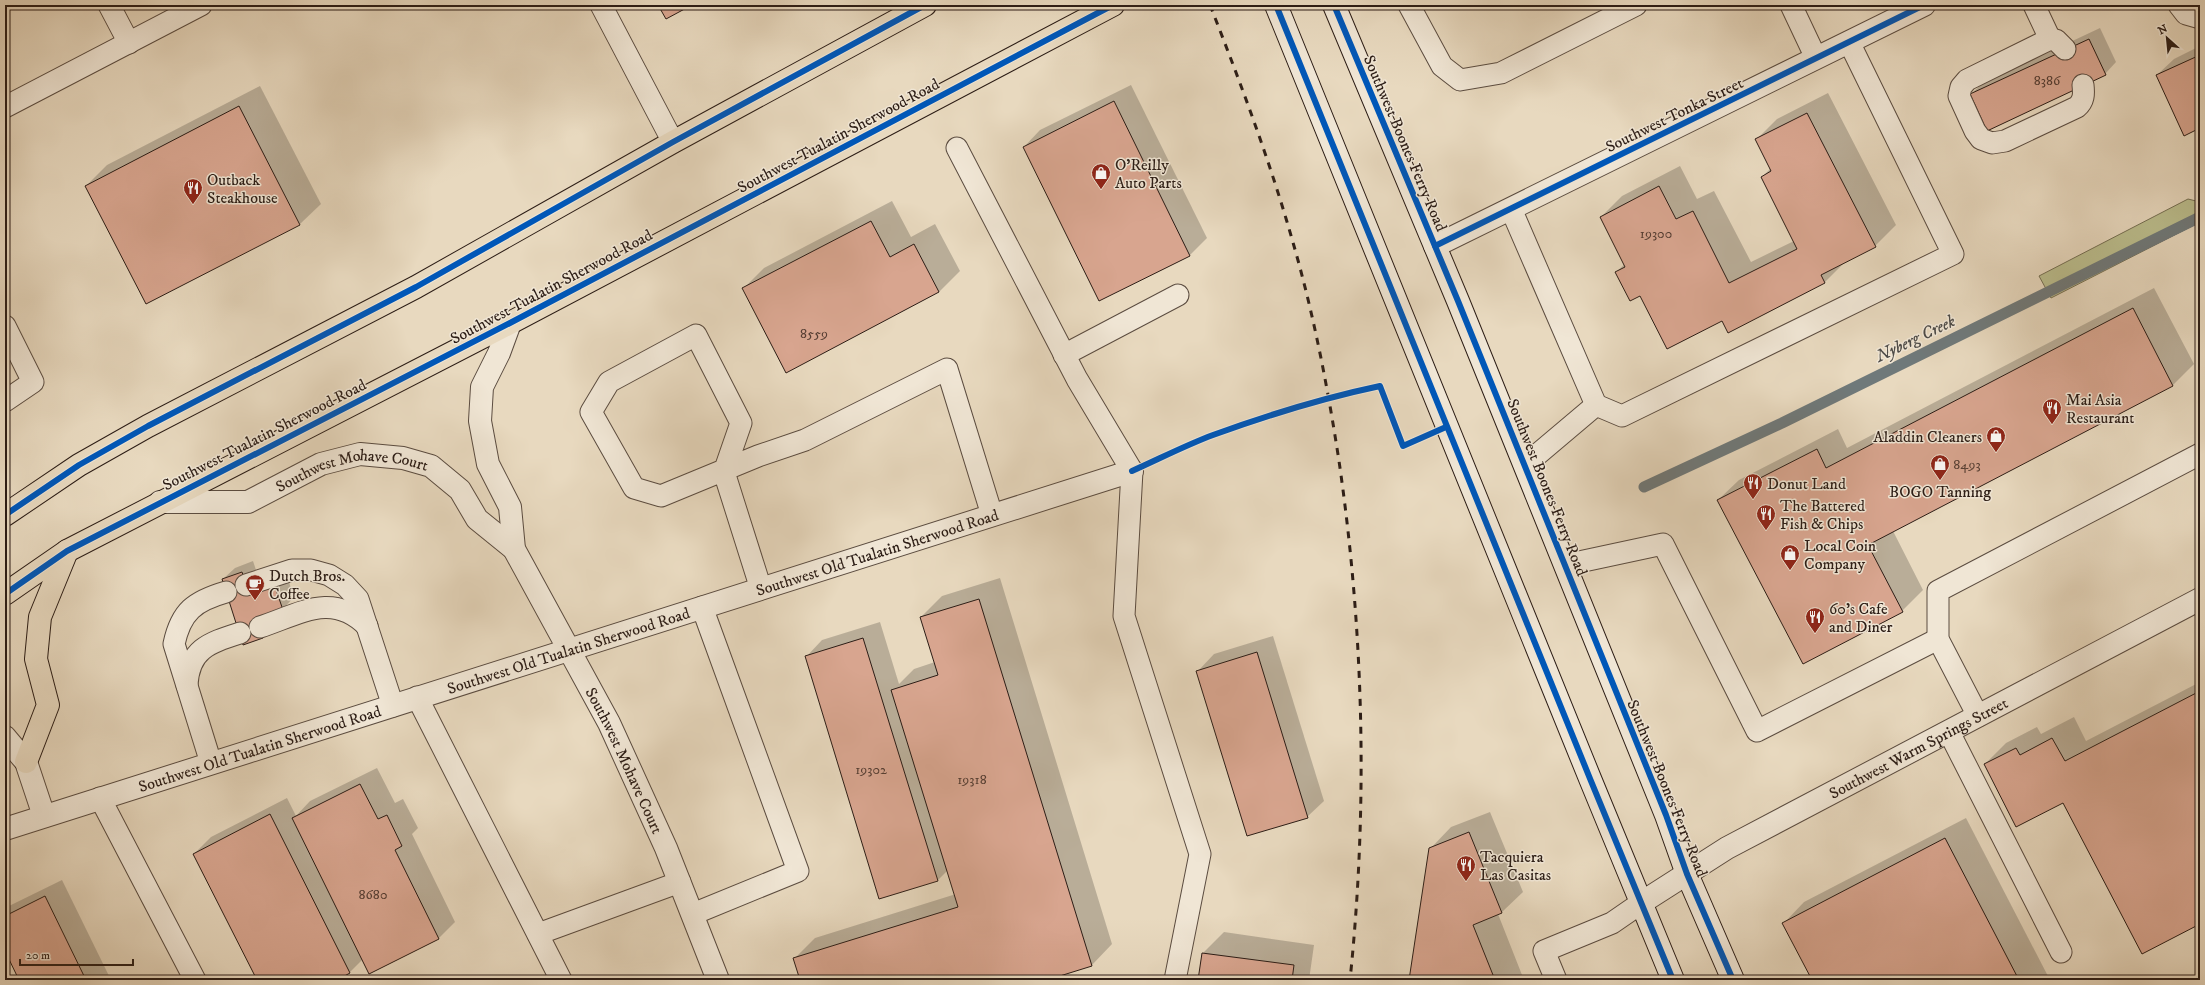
<svg xmlns="http://www.w3.org/2000/svg" width="2205" height="985" font-family="'IM FELL DW Pica',serif">
  <style>
    .green { fill: #bbbe8e; stroke: #746e52 }
    .shadow { fill: #0003 }
    .lines { fill: none; stroke-linecap: round; stroke-linejoin: round }
    .stream { stroke: #6f797a; stroke-width: 11 }
    .building { fill: #d8a58f; stroke: #2c1d16 }
    .service-casing { stroke: #5b4c40; stroke-width: 23 }
    .minor-casing { stroke: #5b4c40; stroke-width: 24 }
    .tertiary-casing { stroke: #5b4c40; stroke-width: 24 }
    .secondary-casing { stroke: #2c1d16; stroke-width: 24 }
    .trunk-casing { stroke: #2c1d16; stroke-width: 24 }
    .service { stroke: #f0e6d5; stroke-width: 21 }
    .minor { stroke: #f0e6d5; stroke-width: 22 }
    .tertiary { stroke: #f0e6d5; stroke-width: 22 }
    .secondary { stroke: #f0e6d5; stroke-width: 22 }
    .trunk { stroke: #e8d9bf; stroke-width: 22 }
    .rail { stroke: #2c1d16; stroke-width: 3; stroke-dasharray: 7 7; stroke-linecap: butt }
    .cycleway-casing { stroke: #f0e6d5; stroke-width: 8 }
    .cycleway { stroke: #0057b8; stroke-width: 6 }
    .labels { text-anchor: middle; stroke-width: 3; stroke-linejoin: round; paint-order: stroke }
    .number-label { font-size: 14px; fill: #573f34 }
    .street-label { font-size: 16px; fill: #2c1d16; stroke: #f0e6d5 }
    .poi-label { font-size: 16px; fill: #2c1d16; stroke: #f0e6d5; text-anchor: start }
    .water-label { font-size: 17px; font-style: italic; fill: #4d4b48; stroke: #f0e6d5 }
  </style>
  <rect width="100%" height="100%" fill="#e8d9bf"/>
  <filter id="stains"><feTurbulence type="fractalNoise" baseFrequency=".005" numOctaves="4"/><feColorMatrix values="0 0 0 0 .2 0 0 0 0 .09 0 0 0 0 .02 0 0 0 .5 -.17"/></filter>
  <radialGradient id="worn" r=".72"><stop offset=".6" stop-color="#630" stop-opacity="0"/><stop offset="1" stop-color="#630" stop-opacity=".3"/></radialGradient>
  <!-- green -->
  <polygon class="green" points="2188,199 2200,202 2200,222 2051,298 2039,276"/>
  <!-- shadow -->
  <g class="shadow">
    <polygon points="2100,28 2116,62 2105,74 1971,94 1983,83"/>
    <polygon points="2200,46 2200,127 2157,75 2174,59"/>
    <polygon points="1131,85 1207,238 1190,255 1099,299 1024,147 1040,130"/>
    <polygon points="260,86 321,204 300,224 146,303 86,186 107,165"/>
    <polygon points="1828,93 1896,225 1875,246 1846,261 1825,282 1729,331 1723,320 1641,295 1616,272 1625,264 1601,217 1622,196 1680,166 1697,199 1714,191 1751,262 1794,241 1762,177 1771,168 1756,140 1777,119"/>
    <polygon points="892,201 911,237 935,224 960,271 939,292 786,372 743,289 764,268"/>
    <polygon points="2154,288 2194,364 2173,385 1893,531 1923,590 1902,611 1718,500 1739,480 1838,429 1847,448"/>
    <polygon points="253,561 260,582 286,573 294,597 283,609 274,626 263,637 223,579 235,568"/>
    <polygon points="1000,578 1112,944 1092,965 1044,980 801,980 794,959 815,938 956,894 948,870 938,880 806,657 822,640 880,622 899,684 914,669 935,662 921,617 942,596"/>
    <polygon points="1273,636 1324,801 1307,817 1198,671 1214,654"/>
    <polygon points="2200,682 2200,923 2064,801 1985,764 2006,743 2037,727 2041,734 2074,717 2086,741"/>
    <polygon points="377,768 395,803 403,799 418,828 412,834 455,922 439,938 363,959 350,972 335,980 258,980 194,854 211,837 287,798 296,816 310,801"/>
    <polygon points="1490,812 1523,892 1502,912 1498,914 1524,980 1410,980 1430,849 1451,827"/>
    <polygon points="1966,818 2050,980 1813,980 1784,923 1804,902"/>
    <polygon points="62,880 111,980 20,980 5,949 5,910 9,906"/>
    <polygon points="1224,932 1314,945 1309,980 1199,980 1203,953"/>
  </g>
  <g class="lines">
    <!-- stream -->
    <polyline class="stream" points="1644,487 1782,423 2200,217"/>
  </g>
  <!-- building -->
  <g class="building">
    <polygon points="658,5 692,5 666,19"/>
    <polygon points="2089,39 2106,75 1987,131 1970,94"/>
    <polygon points="2200,55 2200,128 2184,136 2156,75"/>
    <polygon points="1114,101 1190,256 1099,301 1023,147"/>
    <polygon points="239,106 300,225 146,304 85,186"/>
    <polygon points="1807,113 1876,247 1821,275 1825,283 1728,333 1722,321 1667,349 1640,296 1630,301 1615,272 1625,267 1600,217 1659,186 1676,219 1693,211 1729,283 1797,249 1761,177 1771,171 1755,139"/>
    <polygon points="871,221 890,257 914,244 939,292 786,373 742,288"/>
    <polygon points="2133,308 2173,386 1868,545 1903,612 1803,664 1717,500 1817,449 1826,468"/>
    <polygon points="242,572 249,593 274,584 283,610 257,618 263,638 243,645 222,579"/>
    <polygon points="979,599 1092,966 1047,980 800,980 793,958 958,907 891,690 938,675 920,617"/>
    <polygon points="863,638 938,881 879,899 805,656"/>
    <polygon points="1257,652 1308,818 1247,836 1196,671"/>
    <polygon points="2200,691 2200,924 2142,954 2063,803 2016,827 1984,764 2016,748 2020,755 2052,738 2065,761"/>
    <polygon points="360,784 378,819 387,815 402,846 395,850 439,939 369,974 292,818"/>
    <polygon points="270,814 350,973 337,980 257,980 193,854"/>
    <polygon points="1469,832 1502,913 1473,925 1495,980 1409,980 1429,848"/>
    <polygon points="1945,838 2019,980 1812,980 1782,923"/>
    <polygon points="45,896 86,980 19,980 5,951 5,916"/>
    <polygon points="1202,953 1294,965 1292,980 1198,980"/>
  </g>
  <g class="lines">
    <defs>
      <g id="service">
        <polyline points="109,5 129,43"/>
        <polyline points="601,5 673,142"/>
        <polyline points="1409,5 1442,66 1460,80 1501,73 1636,5"/>
        <polyline points="1791,5 1816,58"/>
        <path d="M2034,5L2050,39L1967,80L1961,87L1959,96L1975,131L1981,139L1992,143L2005,141L2077,107C2084,101 2084,94 2083,85"/>
        <polyline points="2179,5 2186,14 2200,18"/>
        <polyline points="2050,39 2056,40 2065,49"/>
        <polyline points="5,107 201,5"/>
        <polyline points="957,148 1077,379 1132,471 1124,616 1200,854 1175,980"/>
        <polyline points="1511,209 1596,405 1622,416 1953,254 1849,42"/>
        <polyline points="5,326 33,382 5,401"/>
        <polyline points="1064,355 1178,295"/>
        <polyline points="1525,465 1596,405"/>
        <polyline points="1565,565 1663,544 1757,731 1938,639"/>
        <polyline points="246,585 292,570 311,570 329,575 345,585 358,599 393,706"/>
        <polyline points="761,589 724,472 741,423 696,335 609,382 591,412 634,488 661,496 758,456 805,440 947,369 992,515"/>
        <path d="M260,627C300,614 332,591 367,626"/>
        <path d="M187,685C189,649 209,643 240,633"/>
        <polyline points="417,697 561,980"/>
        <polyline points="1978,716 1938,639 1938,591 2200,454"/>
        <polyline points="1949,732 2061,952"/>
        <path d="M211,763L174,644C181,611 195,601 226,592"/>
        <polyline points="100,798 195,980"/>
        <polyline points="693,914 798,871 702,607"/>
        <polyline points="538,934 680,882"/>
        <polyline points="1556,980 1544,951 1612,923 1641,903"/>
      </g>
      <g id="minor">
        <polyline points="1435,246 1924,5"/>
        <path id="s1" d="M510,323L499,353L482,387L480,421L488,464L510,507L514,549L609,723L666,848L718,980"/>
        <path id="s2" d="M160,502H248L321,464L360,454L403,458L431,466L460,490L477,519L514,549"/>
        <polyline points="5,737 26,762 44,816"/>
        <path id="s3" d="M5,829L1132,471"/>
      </g>
      <g id="tertiary">
        <path id="s4" d="M1641,903L1727,848L2200,599"/>
      </g>
      <g id="secondary">
        <path d="M1276,5C1410,329 1538,656 1673,980"/>
        <polyline points="1334,5 1458,301 1666,815 1687,874 1733,980"/>
      </g>
      <g id="trunk">
        <polyline points="5,515 79,465 148,426 416,287 673,142 925,5"/>
        <polyline points="5,594 67,551 510,323 1113,5"/>
        <polyline points="26,762 48,705 36,659 40,617 67,551"/>
      </g>
    </defs>
    <!-- service casing -->
    <use href="#service" class="service-casing"/>
    <!-- minor casing -->
    <use href="#minor" class="minor-casing"/>
    <!-- tertiary casing -->
    <use href="#tertiary" class="tertiary-casing"/>
    <!-- secondary casing -->
    <use href="#secondary" class="secondary-casing"/>
    <!-- trunk casing -->
    <use href="#trunk" class="trunk-casing"/>
    <!-- service -->
    <use href="#service" class="service"/>
    <!-- minor -->
    <use href="#minor" class="minor"/>
    <!-- tertiary -->
    <use href="#tertiary" class="tertiary"/>
    <!-- secondary -->
    <use href="#secondary" class="secondary"/>
    <!-- trunk -->
    <use href="#trunk" class="trunk"/>
    <!-- rail -->
    <path class="rail" d="M1210,5C1241,84 1271,164 1294,246C1314,316 1328,389 1339,461C1364,633 1368,807 1350,980"/>
    <defs>
      <g id="cycleway">
        <path d="M1276,5C1410,329 1538,656 1673,980"/>
        <polyline points="1334,5 1458,301 1666,815 1687,874 1733,980"/>
        <polyline points="1435,246 1924,5"/>
        <path d="M1132,471C1159,459 1186,445 1213,435C1268,415 1323,398 1380,386L1403,446L1446,427"/>
        <polyline points="5,515 79,465 148,426 416,287 673,142 925,5"/>
        <polyline points="5,594 67,551 510,323 1113,5"/>
      </g>
    </defs>
    <!-- cycleway casing -->
    <use href="#cycleway" class="cycleway-casing"/>
    <!-- cycleway -->
    <use href="#cycleway" class="cycleway"/>
  </g>
  <!-- icons -->
  <defs>
    <symbol id="shop-pin" viewBox="-11 -11 22 30"><path d="M0 17L-7.5 6A9.5 9.5 0 1 1 7.5 6Z" fill="#8f2418" stroke="#f0e6d5"/><path d="M-5-2.5h2.3a2.7 3.5 0 0 1 5.4 0H5L5.5 6h-11ZM-1.5-2.5h3a1.5 2.3 0 0 0-3 0Z" fill="#fff"/></symbol>
    <symbol id="restaurant-pin" viewBox="-11 -11 22 30"><path d="M0 17L-7.5 6A9.5 9.5 0 1 1 7.5 6Z" fill="#8f2418" stroke="#f0e6d5"/><path d="M-5-6h1v4h1v-4h1v4h1v-4h1v5L-1.5 .5V6h-2V.5L-5-1ZM5-6V6H3V1.5H1.5Q1.5-4 5-6Z" fill="#fff"/></symbol>
    <symbol id="cafe-pin" viewBox="-11 -11 22 30"><path d="M0 17L-7.5 6A9.5 9.5 0 1 1 7.5 6Z" fill="#8f2418" stroke="#f0e6d5"/><path d="M-5.5-4.5H6V0H3Q3 3.5 0 3.5H-2.5Q-5.5 3.5-5.5 0ZM3-3.2v2h1.7v-2ZM-6 4.5H4V6H-6Z" fill="#fff"/></symbol>
  </defs>
  <g fill-rule="evenodd">
    <use href="#shop-pin" x="1090" y="162" width="22" height="30"/>
    <use href="#restaurant-pin" x="182" y="177" width="22" height="30"/>
    <use href="#restaurant-pin" x="2041" y="397" width="22" height="30"/>
    <use href="#shop-pin" x="1985" y="425" width="22" height="30"/>
    <use href="#shop-pin" x="1929" y="453" width="22" height="30"/>
    <use href="#restaurant-pin" x="1742" y="472" width="22" height="30"/>
    <use href="#restaurant-pin" x="1755" y="503" width="22" height="30"/>
    <use href="#shop-pin" x="1779" y="543" width="22" height="30"/>
    <use href="#cafe-pin" x="244" y="573" width="22" height="30"/>
    <use href="#restaurant-pin" x="1804" y="606" width="22" height="30"/>
    <use href="#restaurant-pin" x="1455" y="854" width="22" height="30"/>
  </g>
  <g class="labels">
    <!-- number labels -->
    <g class="number-label">
      <text x="2047" y="85">8386</text>
      <text x="1656" y="238">19300</text>
      <text x="814" y="338">8559</text>
      <text x="1967" y="469">8493</text>
      <text x="871" y="774">19302</text>
      <text x="972" y="784">19318</text>
      <text x="373" y="899">8680</text>
    </g>
    <!-- street labels -->
    <g class="street-label">
      <text transform="translate(1674 114) rotate(-26)" y="6">Southwest Tonka Street</text>
      <text transform="translate(838 135) rotate(-28)" y="6">Southwest Tualatin Sherwood Road</text>
      <text transform="translate(1406 143) rotate(67)" y="6">Southwest Boones Ferry Road</text>
      <text transform="translate(551 286) rotate(-28)" y="6">Southwest Tualatin Sherwood Road</text>
      <text transform="translate(264 434) rotate(-27)" y="6">Southwest Tualatin Sherwood Road</text>
      <text dy="6" stroke="none"><textPath href="#s2" startOffset="200">Southwest Mohave Court</textPath></text>
      <text transform="translate(1548 487) rotate(68)" y="6">Southwest Boones Ferry Road</text>
      <text dy="6" stroke="none"><textPath href="#s3" startOffset="915">Southwest Old Tualatin Sherwood Road</textPath></text>
      <text dy="6" stroke="none"><textPath href="#s3" startOffset="591">Southwest Old Tualatin Sherwood Road</textPath></text>
      <text dy="6" stroke="none"><textPath href="#s4" startOffset="318">Southwest Warm Springs Street</textPath></text>
      <text dy="6" stroke="none"><textPath href="#s3" startOffset="267">Southwest Old Tualatin Sherwood Road</textPath></text>
      <text dy="6" stroke="none"><textPath href="#s1" startOffset="477">Southwest Mohave Court</textPath></text>
      <text transform="translate(1668 788) rotate(68)" y="6">Southwest Boones Ferry Road</text>
    </g>
    <!-- poi labels -->
    <g class="poi-label">
      <text x="1115" y="170">O'Reilly<tspan x="1115" dy="18">Auto Parts</tspan></text>
      <text x="207" y="185">Outback<tspan x="207" dy="18">Steakhouse</tspan></text>
      <text x="2066" y="405">Mai Asia<tspan x="2066" dy="18">Restaurant</tspan></text>
      <text x="1982" y="442" text-anchor="end">Aladdin Cleaners</text>
      <text x="1767" y="489">Donut Land</text>
      <text x="1940" y="497" text-anchor="middle">BOGO Tanning</text>
      <text x="1780" y="511">The Battered<tspan x="1780" dy="18">Fish &amp; Chips</tspan></text>
      <text x="1804" y="551">Local Coin<tspan x="1804" dy="18">Company</tspan></text>
      <text x="269" y="581">Dutch Bros.<tspan x="269" dy="18">Coffee</tspan></text>
      <text x="1829" y="614">60's Cafe<tspan x="1829" dy="18">and Diner</tspan></text>
      <text x="1480" y="862">Tacquiera<tspan x="1480" dy="18">Las Casitas</tspan></text>
    </g>
    <!-- water labels -->
    <g class="water-label">
      <text transform="translate(1915 338) rotate(-26)" y="6">Nyberg Creek</text>
    </g>
  </g>
  <!-- margin -->
  <rect width="2205" height="985" fill="none" stroke="#e8d9bf" stroke-width="20"/>
  <rect x="6" y="6" width="2193" height="973" fill="none" stroke="#2c1d16" stroke-width="2"/>
  <rect x="10" y="10" width="2185" height="965" fill="none" stroke="#2c1d16"/>
  <!-- north arrow -->
  <g transform="translate(2167 38) rotate(333)" stroke="#f0e6d5" stroke-width="3" paint-order="stroke">
  <path d="M0-3L7 15L0 10L-7 15Z" fill="#2c1d16"/>
  <text y="-6" font-size="11" font-weight="bold" text-anchor="middle" fill="#2c1d16">N</text>
  </g>
  <!-- scale -->
  <path d="M20 959v6h113v-6" fill="none" stroke="#2c1d16" stroke-width="2"/>
  <text x="26" y="959" font-size="12" fill="#2c1d16" stroke="#f0e6d5" stroke-width="3" paint-order="stroke">20 m</text>
  <rect width="100%" height="100%" filter="url(#stains)"/>
  <rect width="100%" height="100%" fill="url(#worn)"/>
</svg>
